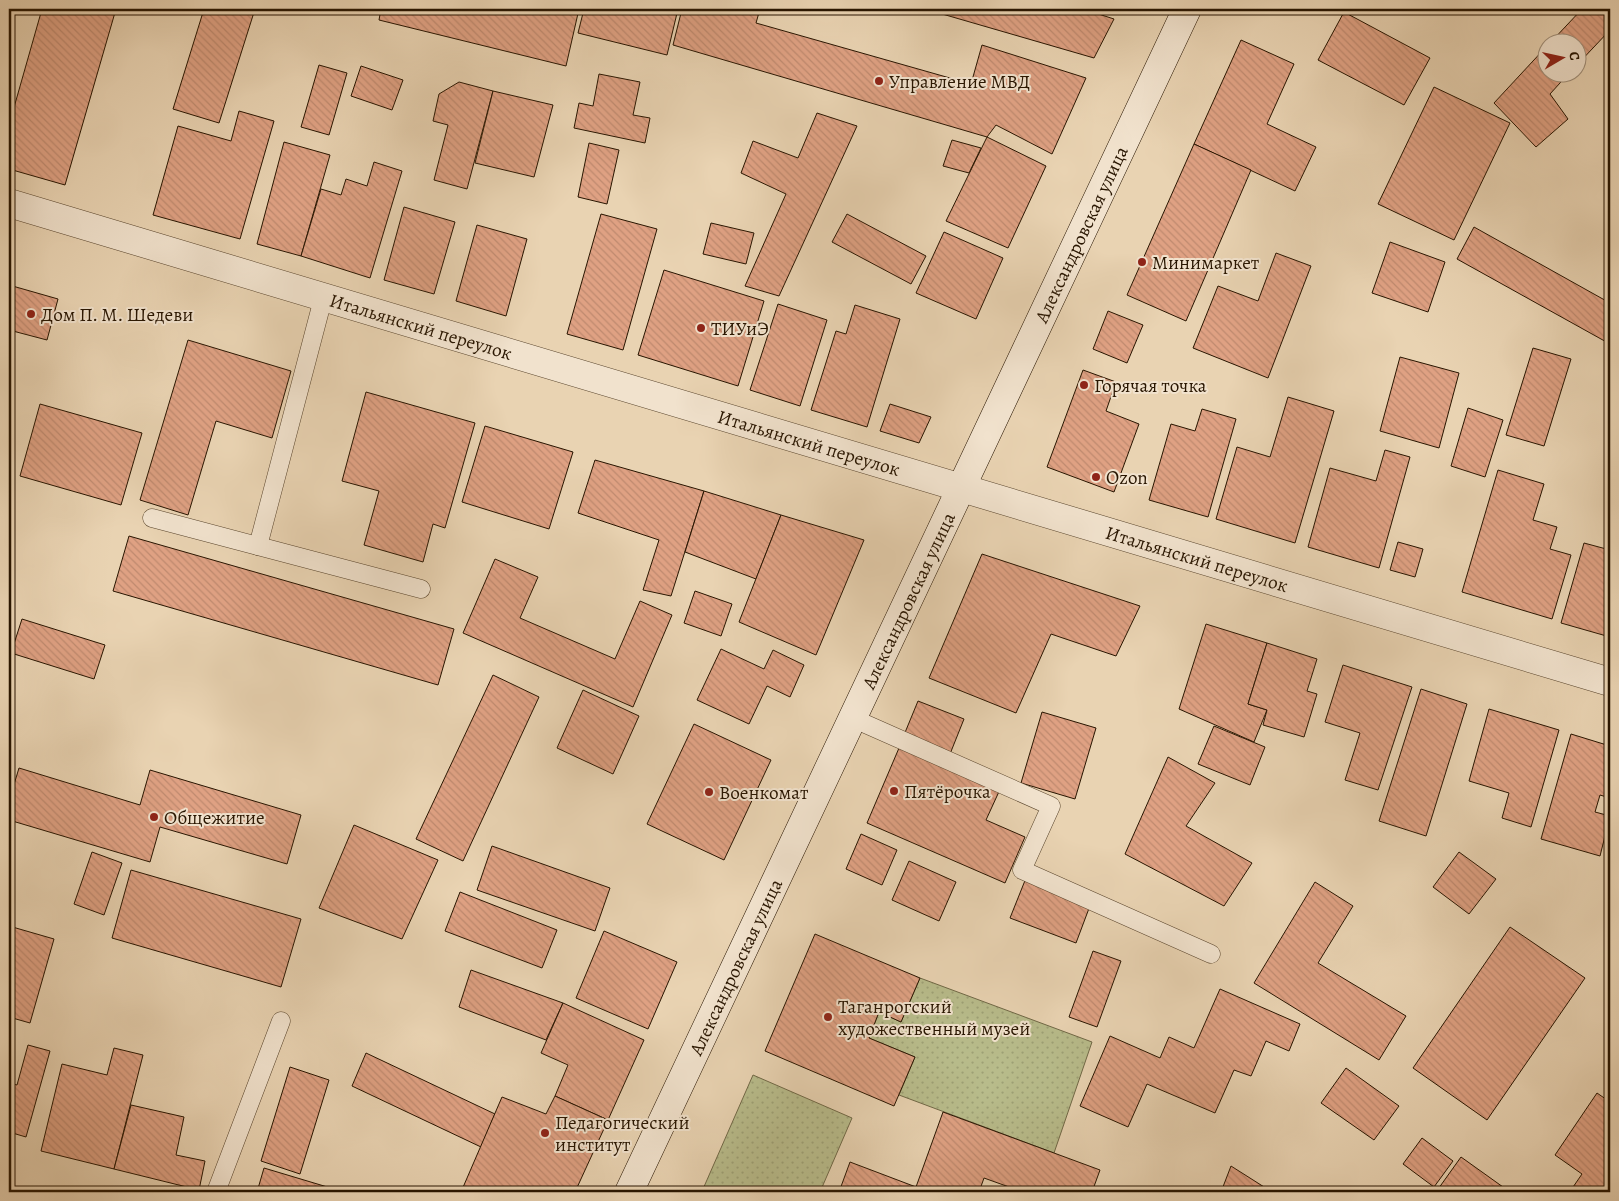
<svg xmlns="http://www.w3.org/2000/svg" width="1619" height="1201" font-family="Alegreya,serif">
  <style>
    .grass { fill: url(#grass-dots); stroke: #706846 }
    .building { fill: url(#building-back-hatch); stroke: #281500 }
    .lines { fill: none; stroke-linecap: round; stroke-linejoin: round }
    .lane-casing { stroke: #58442c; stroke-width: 19 }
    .street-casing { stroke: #58442c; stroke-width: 29 }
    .secondary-casing { stroke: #281500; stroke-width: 29 }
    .lane { stroke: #f1e2cd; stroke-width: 18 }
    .street { stroke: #f1e2cd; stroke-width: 28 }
    .secondary { stroke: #f1e2cd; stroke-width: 28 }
    .poi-dot { fill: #8f2418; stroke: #f1e2cd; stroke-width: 2 }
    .labels { text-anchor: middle; stroke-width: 4; stroke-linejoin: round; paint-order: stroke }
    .poi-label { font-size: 19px; fill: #281500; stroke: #f1e2cd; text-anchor: start }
    .street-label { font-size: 19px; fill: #281500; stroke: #f1e2cd }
  </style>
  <defs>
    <pattern id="grass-dots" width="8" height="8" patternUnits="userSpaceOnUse" patternTransform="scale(1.25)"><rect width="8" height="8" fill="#b8bc8b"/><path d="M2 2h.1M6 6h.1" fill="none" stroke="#9ea176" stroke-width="1.8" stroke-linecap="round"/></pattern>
    <pattern id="building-back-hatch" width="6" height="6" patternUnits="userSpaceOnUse" patternTransform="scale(1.25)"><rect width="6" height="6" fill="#dfa183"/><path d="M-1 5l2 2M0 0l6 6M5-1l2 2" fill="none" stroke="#bf8a6f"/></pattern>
  </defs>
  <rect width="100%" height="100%" fill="#e9d3b2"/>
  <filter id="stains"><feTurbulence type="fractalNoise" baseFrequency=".004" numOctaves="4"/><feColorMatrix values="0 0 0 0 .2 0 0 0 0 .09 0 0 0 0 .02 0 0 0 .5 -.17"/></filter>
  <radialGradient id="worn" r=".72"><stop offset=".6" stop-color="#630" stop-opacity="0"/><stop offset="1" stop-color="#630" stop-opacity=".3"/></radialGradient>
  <!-- grass -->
  <g class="grass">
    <polygon points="920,978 1092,1042 1054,1153 899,1095 915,1057 869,1038 879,1012 901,1022"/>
    <polygon points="753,1075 852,1118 820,1192 711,1192 703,1189"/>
  </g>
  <!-- building -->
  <g class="building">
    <polygon points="42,9 116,9 65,185 9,169 9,125"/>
    <polygon points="204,9 255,9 219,123 173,109"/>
    <polygon points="381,9 579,9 566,66 379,20"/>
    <polygon points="584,9 678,9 667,55 578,33"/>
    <polygon points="682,9 760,9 756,23 971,84 982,45 1086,78 1052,154 996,125 987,137 673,45"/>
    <polygon points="925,9 1083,9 1114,19 1094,58"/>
    <polygon points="1582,9 1610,11 1610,30 1576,66 1576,42 1551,42"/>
    <polygon points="1344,12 1430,58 1404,105 1318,60"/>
    <polygon points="1241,40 1294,64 1267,124 1316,147 1295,191 1194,144"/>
    <polygon points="1546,47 1546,72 1570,72 1550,94 1568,119 1536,147 1494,103"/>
    <polygon points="319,65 347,73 329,135 301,127"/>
    <polygon points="361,66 403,80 392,110 351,96"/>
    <polygon points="599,74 640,82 633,115 650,118 645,143 574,128 579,103 593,106"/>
    <polygon points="459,82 493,91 467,189 434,180 448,125 433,121 439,94"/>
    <polygon points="1434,87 1510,123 1454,240 1378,204"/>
    <polygon points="493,91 553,105 534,177 475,163"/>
    <polygon points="239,111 274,121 240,239 153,215 178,126 231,141"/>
    <polygon points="817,113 857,126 779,296 745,286 786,194 741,173 753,141 798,158"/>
    <polygon points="987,137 1046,166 1008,248 946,221"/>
    <polygon points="952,140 981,148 969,173 943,166"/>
    <polygon points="284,142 330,155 301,256 257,244"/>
    <polygon points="589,143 619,150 607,204 578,197"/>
    <polygon points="1194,144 1251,170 1186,321 1127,295"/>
    <polygon points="374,162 402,171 370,278 301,256 321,189 341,195 346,179 367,186"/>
    <polygon points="404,207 455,222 434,294 384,280"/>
    <polygon points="601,214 657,229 623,350 567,334"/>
    <polygon points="847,214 926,256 911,284 832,242"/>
    <polygon points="711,223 754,233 746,264 703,254"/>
    <polygon points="477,225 527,239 506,316 456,301"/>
    <polygon points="1474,227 1610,303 1610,344 1457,259"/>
    <polygon points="944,232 1003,258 976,319 916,293"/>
    <polygon points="1390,242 1445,262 1428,312 1372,293"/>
    <polygon points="1276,253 1311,266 1268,378 1193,348 1218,286 1258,301"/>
    <polygon points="664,270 764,301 738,386 638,355"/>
    <polygon points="9,285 58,299 47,340 9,330 9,333"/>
    <polygon points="778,304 827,320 800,406 750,390"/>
    <polygon points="855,305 900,319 867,427 811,410 836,331 846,334"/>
    <polygon points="1108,311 1143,325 1127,363 1093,349"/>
    <polygon points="188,340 291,371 272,438 216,421 188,515 140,500"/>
    <polygon points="1533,348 1571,359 1544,446 1506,435"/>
    <polygon points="1400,357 1459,373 1439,448 1380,431"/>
    <polygon points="1083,370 1116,382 1106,411 1139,424 1114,492 1047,467"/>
    <polygon points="366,392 475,423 445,528 433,524 423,562 364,545 379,491 342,481"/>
    <polygon points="1288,397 1334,411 1295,543 1216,519 1237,447 1270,457"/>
    <polygon points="40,404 142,433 121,505 20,476"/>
    <polygon points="890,404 931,417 919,443 880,431"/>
    <polygon points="1468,408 1503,420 1485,477 1451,466"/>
    <polygon points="1202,409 1236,419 1208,517 1149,500 1171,424 1195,431"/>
    <polygon points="485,426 573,452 549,529 462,502"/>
    <polygon points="1385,450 1410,457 1379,568 1308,547 1330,468 1376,481"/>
    <polygon points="595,460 704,491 671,596 643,590 659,540 578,513"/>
    <polygon points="1498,470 1544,484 1533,520 1557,527 1550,549 1571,555 1552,619 1462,592"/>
    <polygon points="704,491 781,515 756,579 685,552"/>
    <polygon points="781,515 864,540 816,655 739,622"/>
    <polygon points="129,536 454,629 438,685 113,591"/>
    <polygon points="1398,542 1423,549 1415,577 1390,570"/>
    <polygon points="1584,543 1610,550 1610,637 1561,623"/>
    <polygon points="982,554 1140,606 1116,656 1051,634 1016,713 929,678"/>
    <polygon points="495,559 538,577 520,618 615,659 640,601 672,615 633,707 463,633"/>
    <polygon points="695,591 732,604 721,636 684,623"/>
    <polygon points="22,619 105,645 94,679 11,653"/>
    <polygon points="1206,624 1267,643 1248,704 1267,710 1254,742 1179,709"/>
    <polygon points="1267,643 1317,659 1307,691 1317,694 1304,737 1263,725 1267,710 1248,704"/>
    <polygon points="721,649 764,669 773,650 804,665 790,697 767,686 749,724 697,700"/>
    <polygon points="1343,665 1412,687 1378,790 1345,780 1360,733 1325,722"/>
    <polygon points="493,675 539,697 463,861 416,839"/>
    <polygon points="1421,689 1467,704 1426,836 1379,821"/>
    <polygon points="583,690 639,716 613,774 557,748"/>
    <polygon points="918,701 964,719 950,754 904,735"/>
    <polygon points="1489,709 1559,730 1531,827 1502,818 1509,793 1469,781"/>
    <polygon points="1042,712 1096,728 1075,799 1021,783"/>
    <polygon points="694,724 771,760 724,860 647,824"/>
    <polygon points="1214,726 1265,747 1250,785 1198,764"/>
    <polygon points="1571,734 1610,746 1610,798 1600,795 1595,812 1610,816 1600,856 1541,839"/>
    <polygon points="902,741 1002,785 986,820 1025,837 1005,883 867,823"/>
    <polygon points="1168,757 1215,783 1186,826 1252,863 1224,906 1125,854"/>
    <polygon points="19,768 140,805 150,770 301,815 287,864 160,827 150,862 9,820 9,801"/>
    <polygon points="354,825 438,860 402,939 319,908"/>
    <polygon points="861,834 897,850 882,885 846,869"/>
    <polygon points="492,846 610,888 595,931 477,890"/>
    <polygon points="92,852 122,863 104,915 74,904"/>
    <polygon points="1459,852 1496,879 1469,914 1433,887"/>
    <polygon points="909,861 956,882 939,921 892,900"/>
    <polygon points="131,870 301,919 281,987 112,938"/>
    <polygon points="1026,878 1091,903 1076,943 1010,918"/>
    <polygon points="1315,882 1353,906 1318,963 1406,1016 1379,1060 1254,983"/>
    <polygon points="460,892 557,930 542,968 445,931"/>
    <polygon points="9,926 54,939 30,1023 9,1017"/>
    <polygon points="1510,927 1585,978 1487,1120 1413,1068"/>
    <polygon points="604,931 677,962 648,1029 576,998"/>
    <polygon points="815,934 920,978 901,1022 879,1012 869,1038 915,1057 894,1106 765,1051"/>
    <polygon points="1093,951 1121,961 1097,1027 1069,1017"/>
    <polygon points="471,970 563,1003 546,1040 459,1007"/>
    <polygon points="1220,989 1300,1024 1289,1051 1266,1041 1251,1076 1234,1070 1215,1113 1147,1084 1128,1127 1080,1106 1110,1036 1160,1058 1169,1037 1194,1048"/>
    <polygon points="563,1003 644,1040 608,1120 555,1096 568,1065 541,1053"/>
    <polygon points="28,1045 50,1051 26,1137 9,1132 9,1083 17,1085"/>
    <polygon points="114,1048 143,1055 114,1169 41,1151 62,1064 107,1075"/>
    <polygon points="366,1053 495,1114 481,1147 352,1086"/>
    <polygon points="290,1067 329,1080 300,1174 261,1161"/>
    <polygon points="1346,1068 1399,1106 1374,1140 1321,1103"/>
    <polygon points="1597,1093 1610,1102 1610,1192 1575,1192 1571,1190 1582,1174 1555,1155"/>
    <polygon points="555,1096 608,1120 575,1192 461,1192 502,1097 546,1114"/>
    <polygon points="131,1105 184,1117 176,1155 205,1161 199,1190 114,1169"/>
    <polygon points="943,1112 1100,1170 1092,1192 1023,1192 984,1178 979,1192 839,1192 850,1162 916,1187"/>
    <polygon points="1422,1138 1453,1161 1434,1187 1403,1164"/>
    <polygon points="1461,1157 1510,1192 1436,1192"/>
    <polygon points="1231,1166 1272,1192 1221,1192"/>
    <polygon points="264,1168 344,1192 257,1192"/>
  </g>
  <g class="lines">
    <defs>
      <g id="lane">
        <polyline points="324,295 258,546 421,589"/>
        <polyline points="152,518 258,546"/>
        <polyline points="852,718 1051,806 1022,870 1211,954"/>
        <polyline points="216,1192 281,1021"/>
      </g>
      <g id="street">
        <path id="s1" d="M9,203L1610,682"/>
      </g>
      <g id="secondary">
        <path id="s2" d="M629,1192L1187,9"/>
      </g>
    </defs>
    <!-- lane casing -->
    <use href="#lane" class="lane-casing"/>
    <!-- street casing -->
    <use href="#street" class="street-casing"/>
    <!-- secondary casing -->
    <use href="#secondary" class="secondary-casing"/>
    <!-- lane -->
    <use href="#lane" class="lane"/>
    <!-- street -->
    <use href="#street" class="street"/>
    <!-- secondary -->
    <use href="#secondary" class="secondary"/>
  </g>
  <!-- markers -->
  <g class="poi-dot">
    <circle cx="879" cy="81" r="5"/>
    <circle cx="1142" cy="262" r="5"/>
    <circle cx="31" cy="314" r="5"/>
    <circle cx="701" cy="328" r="5"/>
    <circle cx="1084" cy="385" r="5"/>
    <circle cx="1096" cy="477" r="5"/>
    <circle cx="894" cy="791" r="5"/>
    <circle cx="709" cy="792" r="5"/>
    <circle cx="154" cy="817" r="5"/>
    <circle cx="828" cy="1017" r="5"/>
    <circle cx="545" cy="1133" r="5"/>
  </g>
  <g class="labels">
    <!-- poi labels -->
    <g class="poi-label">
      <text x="889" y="88">Управление МВД</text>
      <text x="1152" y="269">Минимаркет</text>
      <text x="41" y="321">Дом П. М. Шедеви</text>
      <text x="711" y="335">ТИУиЭ</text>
      <text x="1094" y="392">Горячая точка</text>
      <text x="1106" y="484">Ozon</text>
      <text x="904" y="798">Пятёрочка</text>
      <text x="719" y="799">Военкомат</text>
      <text x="164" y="824">Общежитие</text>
      <text x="838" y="1013">Таганрогский<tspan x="838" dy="22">художественный музей</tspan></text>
      <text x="555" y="1129">Педагогический<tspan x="555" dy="22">институт</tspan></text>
    </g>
    <!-- street labels -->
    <g class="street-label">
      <text dy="7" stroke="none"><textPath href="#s2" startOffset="1059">Александровская улица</textPath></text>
      <text dy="7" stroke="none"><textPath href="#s1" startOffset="430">Итальянский переулок</textPath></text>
      <text dy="7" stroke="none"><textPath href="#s1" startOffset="835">Итальянский переулок</textPath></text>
      <text dy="7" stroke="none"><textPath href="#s1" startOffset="1240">Итальянский переулок</textPath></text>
      <text dy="7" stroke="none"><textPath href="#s2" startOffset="654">Александровская улица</textPath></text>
      <text dy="7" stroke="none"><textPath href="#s2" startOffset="249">Александровская улица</textPath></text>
    </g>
  </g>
  <!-- margin -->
  <rect width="1619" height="1201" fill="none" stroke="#e9d3b2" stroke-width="30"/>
  <rect x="10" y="10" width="1599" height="1181" fill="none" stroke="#281500" stroke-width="2.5"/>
  <rect x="15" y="15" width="1589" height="1171" fill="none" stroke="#281500"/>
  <!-- north arrow -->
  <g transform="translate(1562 58) rotate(81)"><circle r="24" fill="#f1e2cd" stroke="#a1907b"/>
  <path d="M0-4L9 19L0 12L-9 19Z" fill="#8f2418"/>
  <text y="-8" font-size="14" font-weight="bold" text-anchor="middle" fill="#281500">С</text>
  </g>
  <rect width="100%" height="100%" filter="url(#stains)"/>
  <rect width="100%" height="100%" fill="url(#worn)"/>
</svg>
